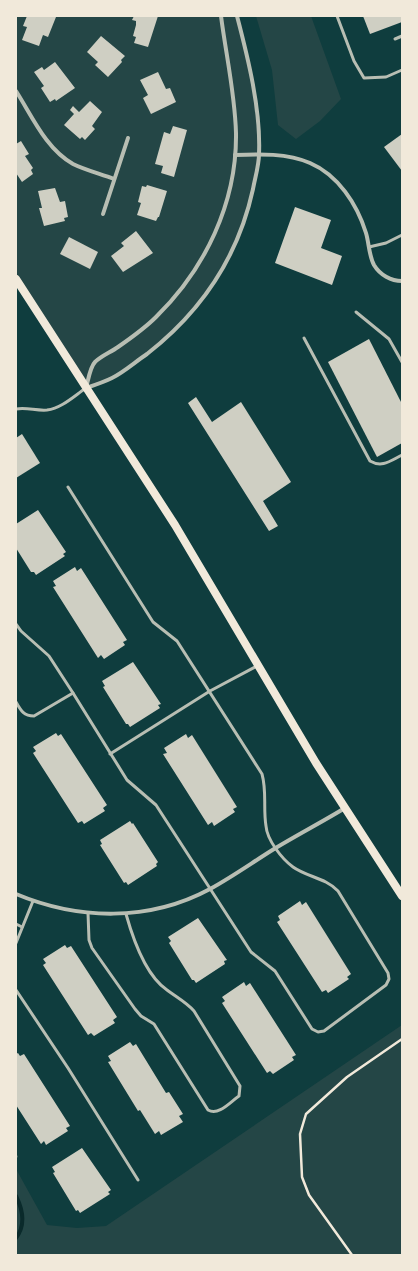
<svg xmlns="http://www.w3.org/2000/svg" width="418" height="1271" font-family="Ubuntu,sans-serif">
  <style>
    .green { fill: #244646 }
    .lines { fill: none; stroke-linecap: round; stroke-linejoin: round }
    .stream { stroke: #0a2a2b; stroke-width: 4 }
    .building { fill: #cfcfc3 }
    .path { stroke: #f1e9da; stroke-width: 2.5 }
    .service { stroke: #b8beb3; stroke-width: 3 }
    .minor { stroke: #b8beb3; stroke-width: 4 }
    .secondary { stroke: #f1e9da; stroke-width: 8 }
  </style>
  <rect width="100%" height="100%" fill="#0f3d3e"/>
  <!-- green -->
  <g class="green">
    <polygon points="16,16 237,16 253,83 259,154 242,227 211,288 166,339 111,378 86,388 16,279"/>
    <polygon points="256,16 311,16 341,99 320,121 296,139 278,125 272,70"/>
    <polygon points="402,1025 402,1255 16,1255 16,1169 47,1225 77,1228 106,1226"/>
  </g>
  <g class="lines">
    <!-- stream -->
    <path class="stream" d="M16,1196C23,1210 26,1225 16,1238"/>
  </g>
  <!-- building -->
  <g class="building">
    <polygon points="27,16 56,17 48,37 43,35 39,46 22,40 27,27 23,26"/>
    <polygon points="134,16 158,16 148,47 134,43 136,37 133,36 136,25 136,21 132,20"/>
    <polygon points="363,16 402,16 402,22 370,34"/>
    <polygon points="101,36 125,56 121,60 122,62 108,77 95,65 98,62 87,52"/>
    <polygon points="55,62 75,88 56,101 55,99 50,102 41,88 44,86 34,72 42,67 44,70"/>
    <polygon points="158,72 166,89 170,88 176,102 151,114 143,98 148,95 140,80"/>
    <polygon points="90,101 102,112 92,126 95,129 85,140 82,137 80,139 64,125 74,114 70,110 73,106 79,112"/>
    <polygon points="173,126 187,130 174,177 161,173 163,166 155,164 164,132 170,134"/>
    <polygon points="402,134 402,171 384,147"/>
    <polygon points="21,141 29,154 25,156 33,168 31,170 33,174 22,182 16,173 16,144"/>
    <polygon points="147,185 167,191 159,217 158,217 156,221 137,215 141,203 138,202 142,186 146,187"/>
    <polygon points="55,188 60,202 65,201 68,217 64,218 65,221 44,226 39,208 42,208 38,191"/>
    <polygon points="295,207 331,220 321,248 342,256 332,285 275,263"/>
    <polygon points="136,231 153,253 123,272 111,256 124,246 121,243"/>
    <polygon points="69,237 98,252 90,269 60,254"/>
    <polygon points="369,339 402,404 402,443 377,457 328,362"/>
    <polygon points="196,397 212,422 241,402 291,482 263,501 278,526 269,531 188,403"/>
    <polygon points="22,434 40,463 16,478 16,438"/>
    <polygon points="38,510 66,552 63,554 65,556 36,575 34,572 31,572 16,548 16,524"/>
    <polygon points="75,567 77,571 81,568 127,640 123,642 125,645 104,659 101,655 98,658 53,587 56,586 53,581"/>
    <polygon points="133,662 161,704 158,705 160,708 130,727 128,724 126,724 103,687 105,686 102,681"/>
    <polygon points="56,733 58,736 61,734 107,805 103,808 105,811 84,824 82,821 78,823 33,753 36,751 33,747"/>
    <polygon points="186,734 188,738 192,735 237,807 233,809 235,812 214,826 212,822 208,825 163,754 167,753 164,748"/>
    <polygon points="130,821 132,824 133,823 158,862 156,864 157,866 128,885 126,882 124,883 100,845 102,844 100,840"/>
    <polygon points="300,901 302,905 306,902 351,974 347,977 349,979 328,993 326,990 322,992 277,922 280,920 278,916"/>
    <polygon points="198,918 227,960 224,961 225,964 196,983 194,980 192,980 169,943 171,941 168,937"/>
    <polygon points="65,945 67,948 71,946 117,1017 113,1020 115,1023 94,1036 91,1033 88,1035 43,965 46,963 43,959"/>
    <polygon points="244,982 246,986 250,983 296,1055 292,1057 294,1060 273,1074 270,1071 267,1073 222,1003 225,1001 222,997"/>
    <polygon points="130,1042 133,1046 136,1044 166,1093 169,1092 183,1114 179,1116 183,1122 161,1135 159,1131 155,1134 140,1110 138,1111 108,1062 111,1061 108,1056"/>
    <polygon points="18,1053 20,1056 24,1054 70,1126 66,1128 68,1131 46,1145 44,1141 41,1144 16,1105 16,1054"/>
    <polygon points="82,1148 111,1190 108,1192 110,1194 80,1213 78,1210 76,1211 53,1173 55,1172 52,1167"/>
  </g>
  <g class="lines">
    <!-- path -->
    <g class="path">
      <polyline points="16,1156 16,1157"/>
      <polyline points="352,1255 309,1195 302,1177 300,1134 306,1114 347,1077 402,1039"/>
    </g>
    <!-- service -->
    <g class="service">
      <polyline points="337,16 354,61 364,78 386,77 402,70"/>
      <polyline points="395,39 402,36"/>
      <polyline points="369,247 386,243 402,235"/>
      <polyline points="356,312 389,339 402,362"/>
      <path d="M304,338L370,461C382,468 390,461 402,455"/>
      <path d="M16,409C27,407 36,411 47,410C62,408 74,396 86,388"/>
      <path d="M68,487L153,622L177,641L262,774C267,792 263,808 266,826C267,840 282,859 293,867C307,877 326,878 338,891L388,973L389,979L386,985L324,1031L318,1032L312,1029L275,971L251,952L156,805L127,780L73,693"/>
      <path d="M16,624L21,631L49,656L73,693L34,716C24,716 21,711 16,702"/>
      <polyline points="110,754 210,691 257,666"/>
      <path d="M88,913L89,940L92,948L135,1009L141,1016L154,1024L208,1110C219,1116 230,1102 239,1096L240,1086L194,1011C186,1002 176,997 167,990C145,975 133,939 126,914"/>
      <polyline points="16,924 22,927"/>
      <polyline points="16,943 33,901"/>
      <polyline points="16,990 68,1068 138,1180"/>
    </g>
    <!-- minor -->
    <g class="minor">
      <path d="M16,91C32,116 46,149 73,164C85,170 101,174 114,179"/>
      <path d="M235,155C260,154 287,153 310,163C338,175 357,204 366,233C369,243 369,256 374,265C380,275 391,281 402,281"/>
      <polyline points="103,214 128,138"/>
      <path d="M86,388C95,385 104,382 112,378C124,372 135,362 147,354C202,311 238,258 253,189C255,178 259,165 259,154C261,110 248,58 237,16"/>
      <path d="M86,388C88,381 90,367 95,362C101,356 111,352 118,347C131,338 145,328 156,317C205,269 237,203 236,133C235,94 226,55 221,16"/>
      <path d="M16,894C78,920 149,922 210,889C232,877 253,862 274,849C297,835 322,822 345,808"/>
    </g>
    <!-- secondary -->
    <polyline class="secondary" points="16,279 175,525 316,763 402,896"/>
  </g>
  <!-- border -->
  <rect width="418" height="1271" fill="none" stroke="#f1e9da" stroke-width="34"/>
</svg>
